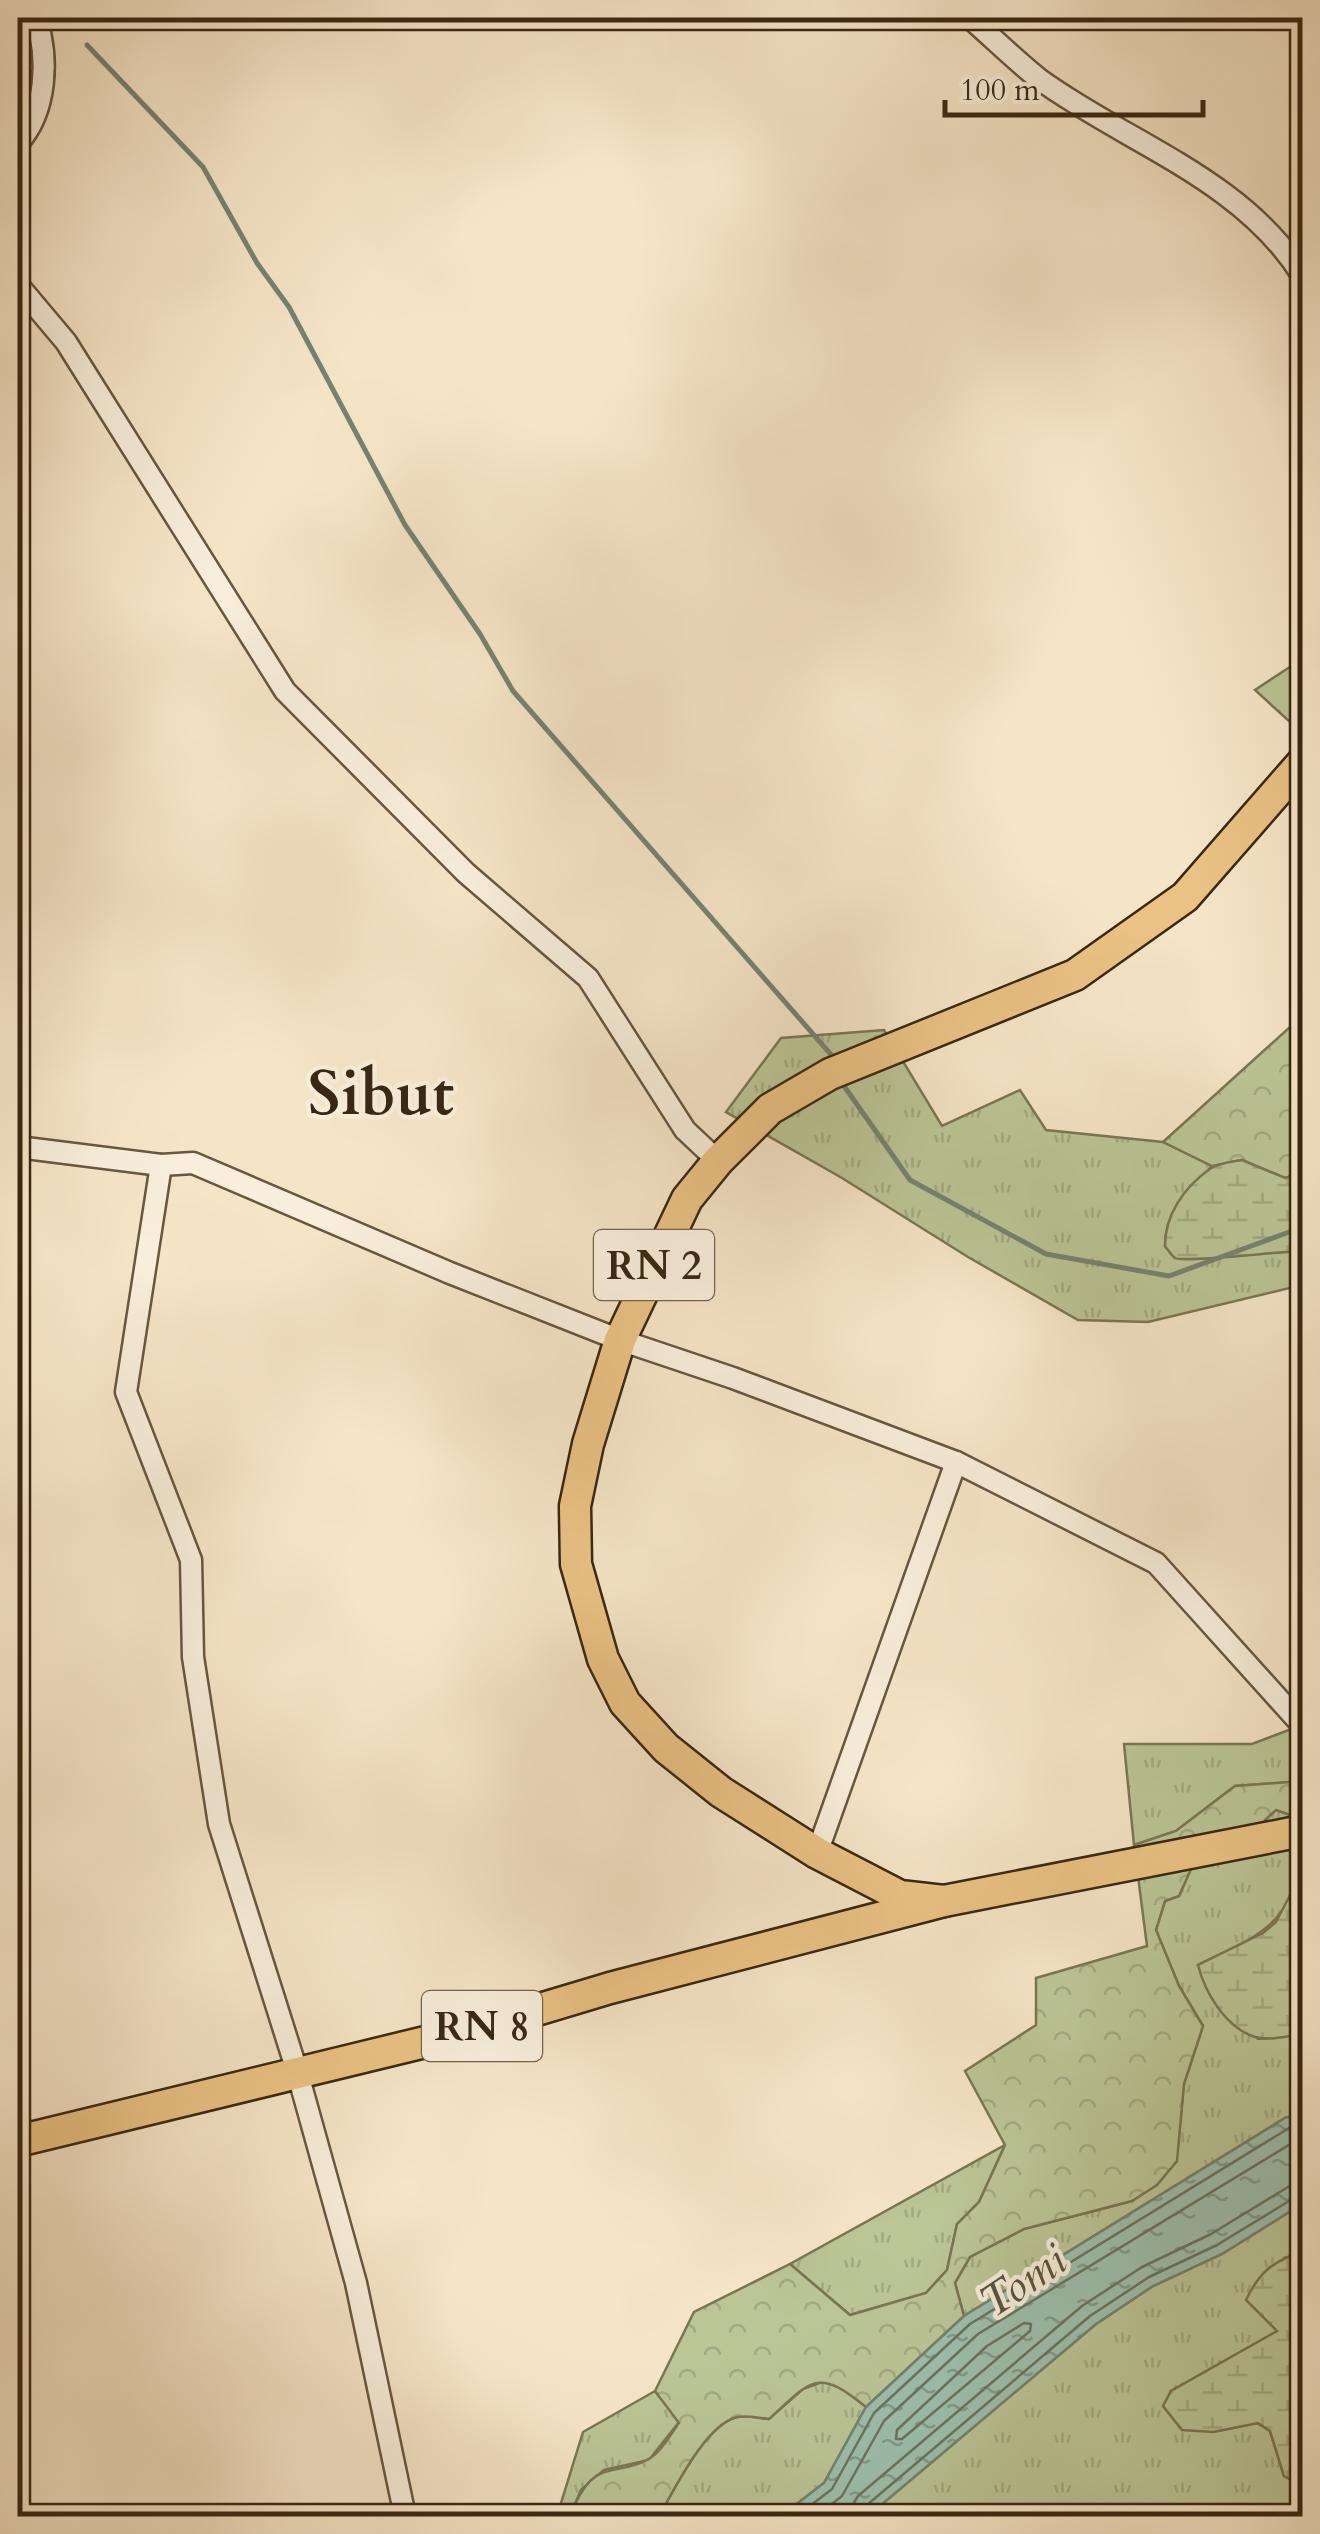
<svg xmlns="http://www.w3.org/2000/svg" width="1320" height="2534" font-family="Cardo,serif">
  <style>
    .grass { fill: url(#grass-tufts); stroke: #7a7654; stroke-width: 2.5 }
    .forest { fill: url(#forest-crowns); stroke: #7a7654; stroke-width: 2.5 }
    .wetland { fill: url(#wetland-marsh); stroke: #7a7654; stroke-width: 2.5 }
    .water { fill: url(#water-ripples); stroke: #758370; stroke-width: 2.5 }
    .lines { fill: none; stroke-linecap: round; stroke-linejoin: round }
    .shore { stroke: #6b7460; stroke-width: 2.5 }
    .stream { stroke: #758370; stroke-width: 5 }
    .street-casing { stroke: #68563f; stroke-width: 25 }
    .primary-casing { stroke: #392712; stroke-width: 35 }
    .street { stroke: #f8eedb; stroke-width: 20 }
    .primary { stroke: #eac284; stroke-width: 30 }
    .labels { text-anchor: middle; stroke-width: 9; stroke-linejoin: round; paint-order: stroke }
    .shield { fill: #f8eedb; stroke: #72634e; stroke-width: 2.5 }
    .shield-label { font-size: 40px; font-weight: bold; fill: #392712 }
    .water-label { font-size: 45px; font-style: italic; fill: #575541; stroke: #f8eedb }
    .town-label { font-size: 62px; font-weight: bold; fill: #392712; stroke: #f8eedb }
  </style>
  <defs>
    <pattern id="grass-tufts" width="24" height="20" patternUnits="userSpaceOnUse" patternTransform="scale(2.5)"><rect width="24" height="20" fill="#bbc596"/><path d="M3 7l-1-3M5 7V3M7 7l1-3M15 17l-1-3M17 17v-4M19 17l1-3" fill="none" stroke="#a2a980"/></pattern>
    <pattern id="forest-crowns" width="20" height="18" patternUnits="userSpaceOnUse" patternTransform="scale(2.5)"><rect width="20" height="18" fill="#bbc596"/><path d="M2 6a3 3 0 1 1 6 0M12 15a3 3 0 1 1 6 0" fill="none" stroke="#a2a980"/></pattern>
    <pattern id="wetland-marsh" width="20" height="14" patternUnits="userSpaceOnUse" patternTransform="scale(2.5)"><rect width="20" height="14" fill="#bbc596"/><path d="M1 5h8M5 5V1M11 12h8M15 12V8" fill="none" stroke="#a2a980"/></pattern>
    <pattern id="water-ripples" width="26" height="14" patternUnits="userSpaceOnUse" patternTransform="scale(2.5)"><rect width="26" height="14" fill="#9dc0ae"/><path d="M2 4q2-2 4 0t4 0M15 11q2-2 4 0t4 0" fill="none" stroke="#819c8c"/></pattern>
  </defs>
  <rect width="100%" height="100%" fill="#f5e5c7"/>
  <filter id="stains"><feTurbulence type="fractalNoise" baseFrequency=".002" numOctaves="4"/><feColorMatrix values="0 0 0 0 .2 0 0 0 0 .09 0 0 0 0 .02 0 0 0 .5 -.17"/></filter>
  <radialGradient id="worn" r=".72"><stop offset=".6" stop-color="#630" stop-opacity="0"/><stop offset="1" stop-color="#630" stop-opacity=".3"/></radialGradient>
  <!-- grass -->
  <g class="grass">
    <polygon points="1302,659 1302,733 1255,690"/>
    <path d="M884,1030L942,1126L1020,1090L1046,1130L1163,1142L1212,1166C1188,1190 1165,1210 1165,1246L1175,1258L1302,1251V1285L1148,1322L1078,1320L968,1257L842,1178L726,1112L781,1038Z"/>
    <polygon points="1302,1725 1302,1781 1235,1786 1176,1831 1134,1845 1124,1744 1252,1744"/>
    <path d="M1276,1810L1302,1819C1302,1835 1307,1859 1301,1874C1282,1931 1247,1941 1198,1965L1258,2039L1302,2034V2113L1285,2118L964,2316L955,2283L970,2257L1024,2229L1132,2201L1176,2162L1184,2084L1203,2026L1179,1986L1156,1930L1165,1901L1179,1896L1194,1862L1253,1848L1265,1820Z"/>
    <polygon points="1005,2145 979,2202 957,2224 947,2270 926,2293 850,2315 790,2264"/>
    <polygon points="1302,2204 1302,2253 1284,2258 1278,2331 1171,2391 1213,2432 1257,2423 1270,2431 1284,2476 1302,2485 1302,2516 868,2516 1096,2324 1153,2286 1222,2254"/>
    <path d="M822,2382L837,2384L866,2407L824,2483L781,2516H659C674,2490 705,2425 737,2417C746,2415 759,2418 769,2419L803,2389Z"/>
    <polygon points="655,2391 679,2422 649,2460 604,2470 581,2490 575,2504 579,2516 557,2516 583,2432"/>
  </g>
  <!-- forest -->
  <g class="forest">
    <polygon points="1301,1017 1302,1173 1285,1178 1242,1160 1212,1166 1163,1142"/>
    <path d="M1302,1781V1819L1276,1810L1265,1820L1253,1848L1194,1862L1179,1896L1165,1901L1156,1930L1179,1986L1203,2026L1184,2084L1177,2161L1157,2185L1132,2201L1024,2229L970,2257L955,2283L964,2316L866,2407C817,2367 812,2380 769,2419C759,2418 746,2415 737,2417C705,2425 674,2490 659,2516H579L575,2504C597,2458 615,2477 647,2460C660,2454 671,2434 679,2423L655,2391L694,2312L790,2264L850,2315L926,2293L947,2270L957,2224L979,2202L1005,2145L965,2071L1036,2025V1978L1147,1946L1134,1845L1176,1831L1235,1786Z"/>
  </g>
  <!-- wetland -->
  <g class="wetland">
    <path d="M1242,1160L1285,1178L1302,1173V1251C1283,1251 1184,1263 1175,1258C1171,1255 1168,1250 1165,1246C1165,1215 1184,1187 1210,1169C1218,1163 1231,1162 1242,1160Z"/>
    <path d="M1302,1872V2034C1289,2036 1268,2041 1255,2037C1226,2028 1205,1993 1198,1965L1263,1933L1276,1922Z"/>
    <path d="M1302,2253V2485L1284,2476L1270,2431L1258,2423L1213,2432L1182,2430L1163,2406L1171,2391L1277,2331L1246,2300C1259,2273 1273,2260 1302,2253Z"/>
  </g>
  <!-- water -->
  <polygon class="water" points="1302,2113 1302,2204 1222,2254 1153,2286 1096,2324 868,2516 781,2516 824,2483 866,2407 964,2316 1285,2118"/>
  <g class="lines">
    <!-- shore -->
    <g class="shore">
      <polygon points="1024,2323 1031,2324 1030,2331 902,2439 896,2439 897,2430 987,2346"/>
      <polyline points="797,2516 832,2489 874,2413 970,2324 1289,2128 1302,2124"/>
      <polyline points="817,2516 842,2496 884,2421 978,2334 1302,2137"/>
      <polyline points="850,2516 852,2506 858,2496 1082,2306 1142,2267 1211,2234 1288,2187 1302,2184"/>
      <polyline points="863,2516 867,2505 1090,2316 1149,2277 1217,2245 1294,2198 1302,2196"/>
    </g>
    <!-- stream -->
    <g class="stream">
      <polyline points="87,45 203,167 257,263 289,307 405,525 480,634 513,691 834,1058"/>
      <polyline points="844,1086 910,1180 1046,1254 1169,1276 1292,1231 1302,1223"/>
    </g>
    <defs>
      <g id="street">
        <path d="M970,18C993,38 1015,60 1039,79C1127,143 1242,179 1302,275"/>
        <path d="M18,143C47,111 49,58 36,18"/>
        <polyline points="18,285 66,342 285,691 466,873 588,978 685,1130 718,1161"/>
        <polyline points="18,1147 161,1165 193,1163 450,1273 620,1340 733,1378 956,1462 1156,1563 1302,1725"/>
        <polyline points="161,1165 126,1392 191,1560 193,1657 219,1824 297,2071 356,2283 405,2516"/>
        <polyline points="817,1853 956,1462"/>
      </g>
      <g id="primary">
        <polyline points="944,1901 900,1896 817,1853 721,1792 666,1748 625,1703 603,1659 576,1564 575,1506 588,1444 620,1340 687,1199 718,1161 770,1109 830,1074 1075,975 1185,897 1302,763"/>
        <polyline points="18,2141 450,2036 610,1988 944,1901 1302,1831"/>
      </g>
    </defs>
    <!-- street casing -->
    <use href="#street" class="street-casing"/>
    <!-- primary casing -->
    <use href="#primary" class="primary-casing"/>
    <!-- street -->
    <use href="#street" class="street"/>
    <!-- primary -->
    <use href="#primary" class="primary"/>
  </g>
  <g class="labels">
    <!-- shield labels -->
    <g class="shield">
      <rect x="594" y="1230" width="120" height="70" rx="8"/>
      <rect x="422" y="1991" width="120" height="70" rx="8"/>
    </g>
    <g class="shield-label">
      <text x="654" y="1279">RN 2</text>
      <text x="482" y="2040">RN 8</text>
    </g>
    <!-- water labels -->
    <g class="water-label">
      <text transform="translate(1022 2280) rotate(-34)" y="16">Tomi</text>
    </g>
    <!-- town labels -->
    <g class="town-label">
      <text x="381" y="1114">Sibut</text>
    </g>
  </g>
  <!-- margin -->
  <rect width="1320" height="2534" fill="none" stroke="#f5e5c7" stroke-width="60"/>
  <rect x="20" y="20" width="1280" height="2494" fill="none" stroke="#392712" stroke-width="5"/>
  <rect x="30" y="30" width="1260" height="2474" fill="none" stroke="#392712" stroke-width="2.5"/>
  <!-- scale -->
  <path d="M945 100v15h258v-15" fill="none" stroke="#392712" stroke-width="5"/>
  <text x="960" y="100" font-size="30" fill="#392712" stroke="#f8eedb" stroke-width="8" paint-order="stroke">100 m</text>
  <rect width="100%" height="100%" filter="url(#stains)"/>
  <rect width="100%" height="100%" fill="url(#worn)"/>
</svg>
